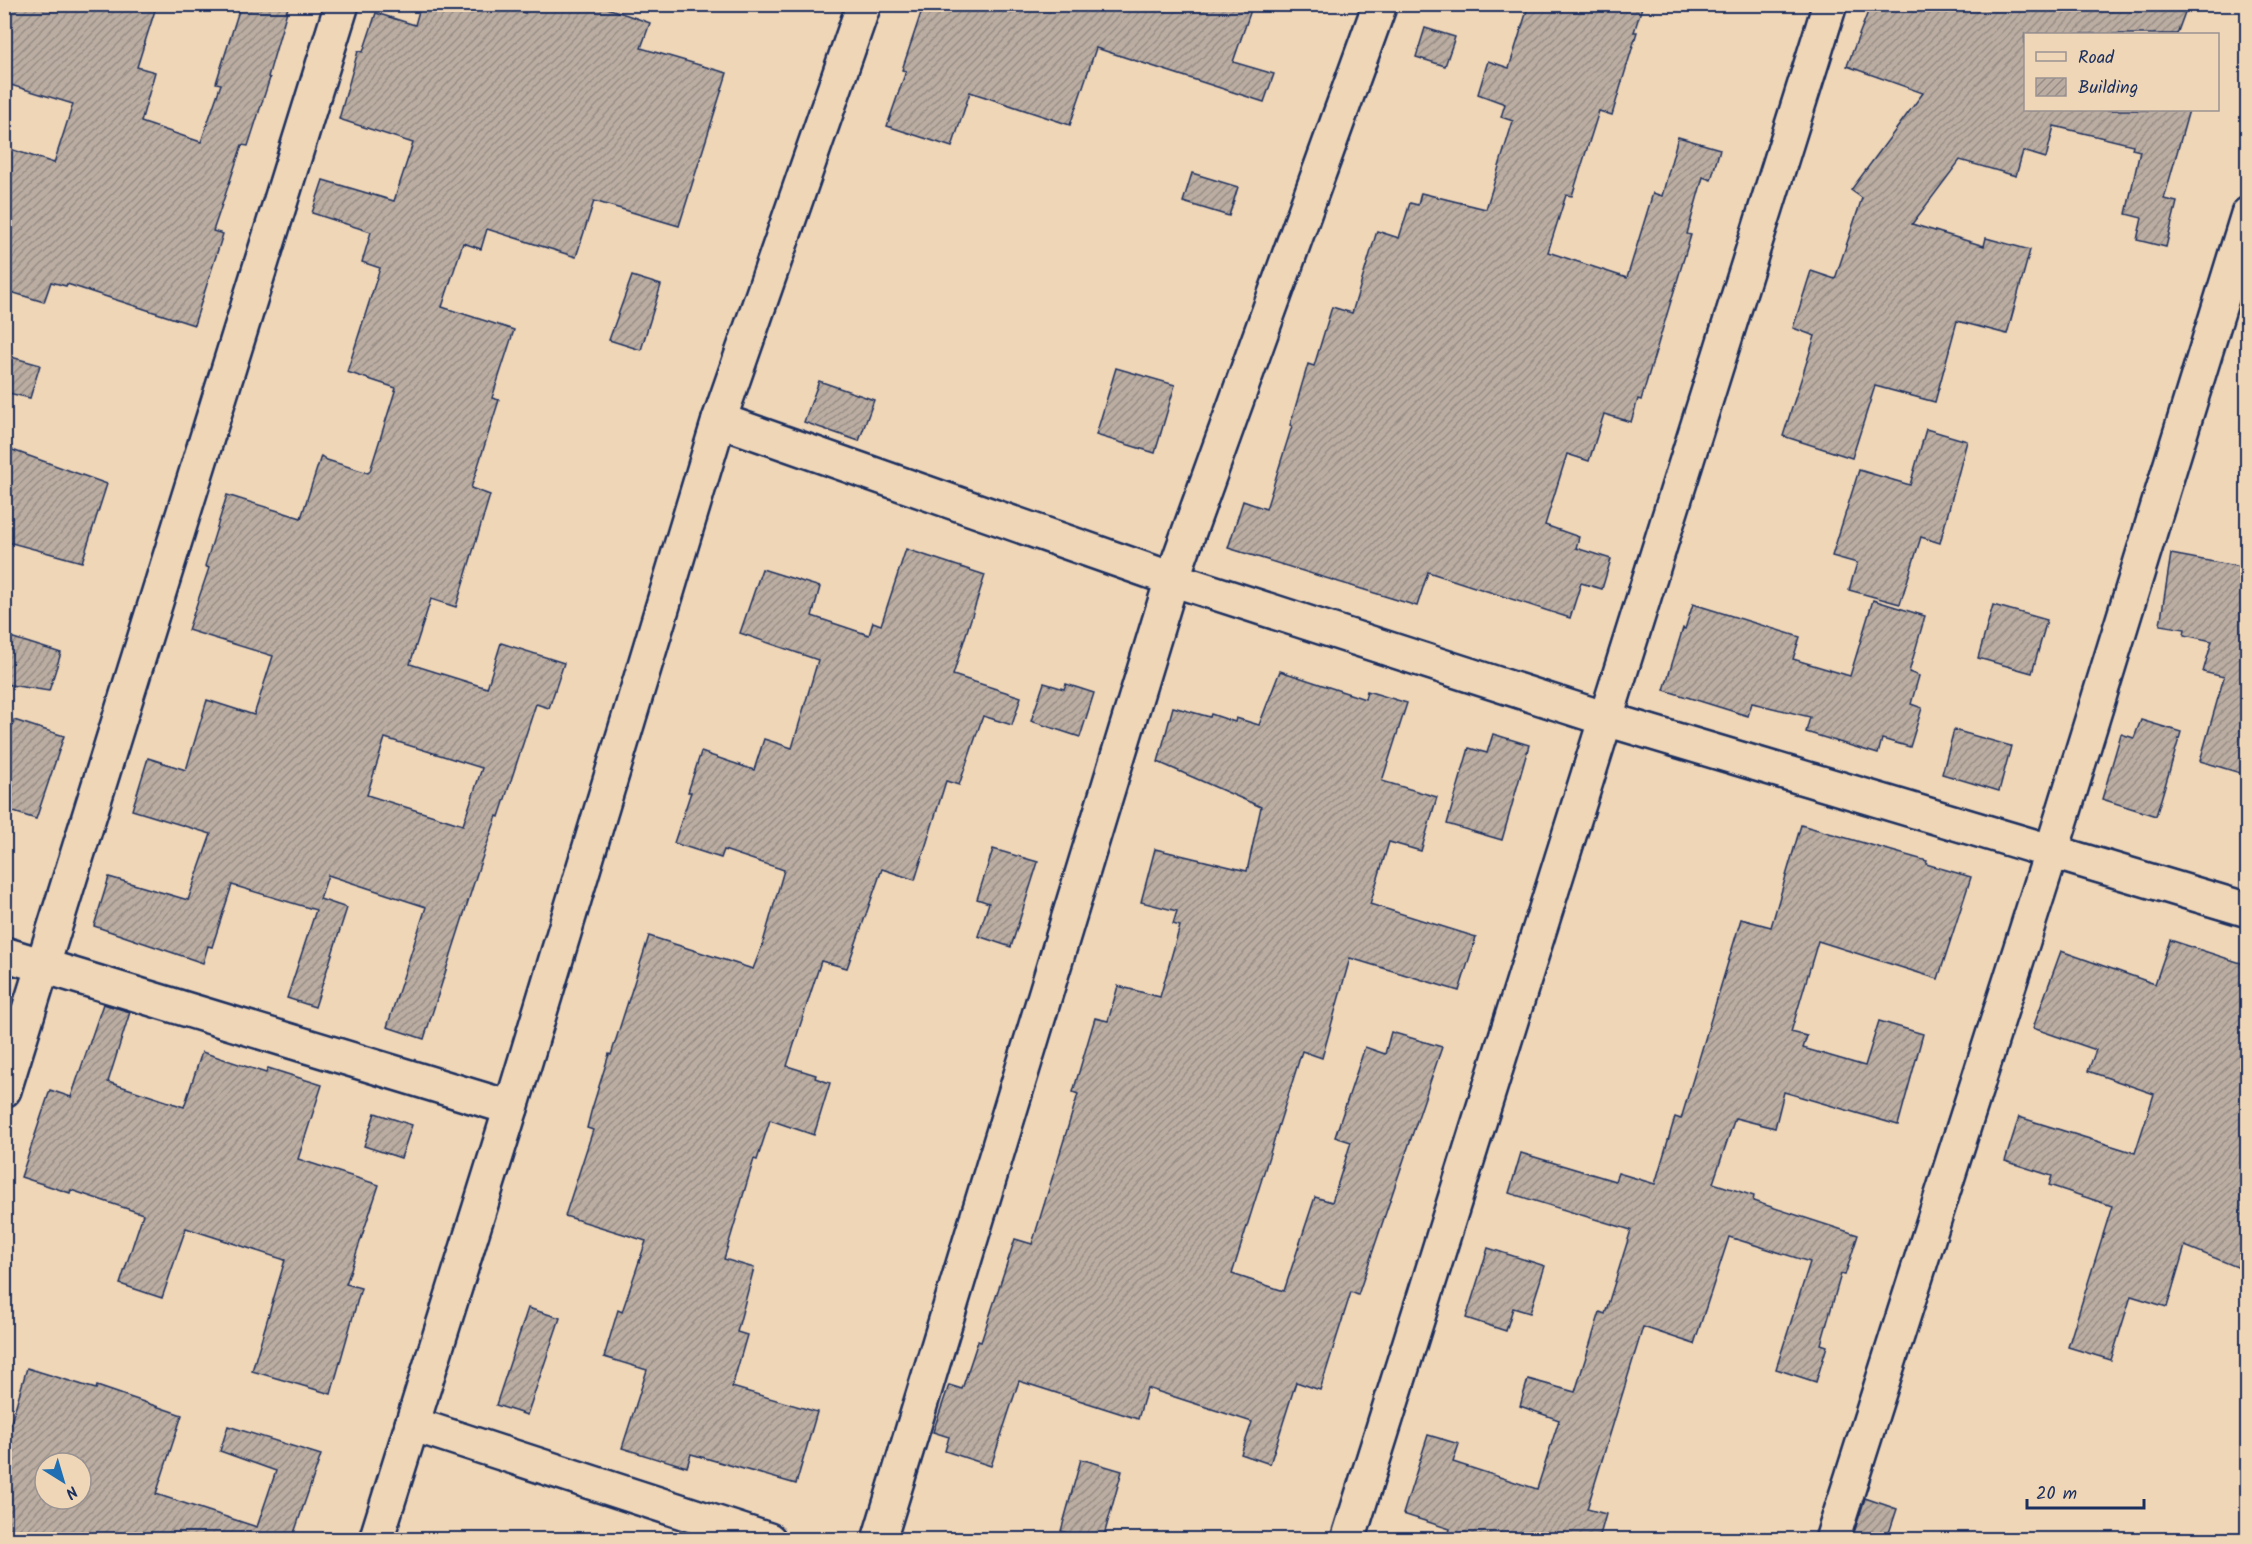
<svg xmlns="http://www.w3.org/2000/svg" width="2252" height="1544" font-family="Kalam,sans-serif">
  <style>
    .building { fill: url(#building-hatch); stroke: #1b2f5e; stroke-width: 1.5; fill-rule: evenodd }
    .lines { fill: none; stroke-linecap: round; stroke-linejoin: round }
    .street-casing { stroke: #1b2f5e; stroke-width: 38 }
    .street { stroke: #efd6b7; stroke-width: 33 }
  </style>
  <defs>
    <pattern id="building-hatch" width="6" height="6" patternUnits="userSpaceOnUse" patternTransform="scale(1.5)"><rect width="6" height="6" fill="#bbada1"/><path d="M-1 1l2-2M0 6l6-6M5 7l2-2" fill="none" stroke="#978d86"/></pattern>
  </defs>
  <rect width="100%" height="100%" fill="#efd6b7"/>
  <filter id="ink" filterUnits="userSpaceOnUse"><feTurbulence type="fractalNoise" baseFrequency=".0167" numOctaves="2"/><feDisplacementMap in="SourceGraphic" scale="12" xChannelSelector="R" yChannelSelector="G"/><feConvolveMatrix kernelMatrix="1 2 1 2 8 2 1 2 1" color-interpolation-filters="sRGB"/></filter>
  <g filter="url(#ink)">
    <!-- building -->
    <g class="building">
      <polygon points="4,4 157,4 137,67 155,72 141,122 201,142 221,84 216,83 241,4 289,4 268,77 270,78 248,146 242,145 213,231 223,234 194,325 67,284 66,286 51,282 44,302 4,290 4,147 54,163 73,104 4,83"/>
      <path d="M421,4H497L525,13L528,4H596L650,23L641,48L727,73L679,226L594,201L576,257L487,229L481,249L463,243L442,307L514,330L492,398L499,400L471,488L490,495L456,607L431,599L410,664L487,688L501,643L564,663L549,708L536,704L499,817L497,816L479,867L424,1039L387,1027L426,907L328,875L320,899L347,908L315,1007L287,998L316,910L232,885L212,947L208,946L203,963L94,926L109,877L188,900L211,834L132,810L148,758L186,770L207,700L254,715L273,656L188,630L209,568L205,566L227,495L301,518L321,456L327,460L368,473L370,471L396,388L347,372L380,268L362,262L371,232L312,213L323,180L394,201L413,143L339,119L358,51L363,52L376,13L415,25ZM385,738L482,768L463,825L367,795Z"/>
      <polygon points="924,4 1253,4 1233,62 1274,74 1264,102 1096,48 1070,125 970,92 952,147 887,126 906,71 902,70"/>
      <polygon points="1529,4 1643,4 1634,32 1637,32 1612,115 1599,111 1572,196 1566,195 1548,252 1627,278 1653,193 1662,196 1678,137 1720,149 1711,180 1703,177 1687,234 1691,235 1641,400 1638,399 1631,422 1604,414 1589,461 1567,454 1545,525 1579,537 1576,548 1611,559 1602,589 1581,583 1570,618 1428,572 1417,606 1228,548 1243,501 1266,509 1292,426 1290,425 1308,364 1314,366 1332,307 1352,313 1377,231 1399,238 1410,203 1418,205 1421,193 1486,209 1513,121 1501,117 1505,104 1478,94 1488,61 1509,68"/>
      <polygon points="1871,4 2188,4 2177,34 2025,34 2025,110 2189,110 2164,199 2177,202 2166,247 2137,240 2142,218 2126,214 2140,151 2132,149 2133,145 2054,126 2046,158 2023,151 2016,176 1960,160 1912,224 1984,246 1986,238 2030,250 2007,334 1957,321 1935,402 1875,386 1852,458 1783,436 1815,336 1793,328 1811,271 1835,279 1862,198 1851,190 1923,93 1847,66"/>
      <polygon points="1425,28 1455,37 1445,66 1416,57"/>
      <polygon points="1192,173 1238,187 1229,216 1183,202"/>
      <polygon points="632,276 661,285 641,350 609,340"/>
      <polygon points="4,355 40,365 30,398 4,392"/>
      <polygon points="1116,368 1175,385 1155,453 1096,435"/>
      <polygon points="819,381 874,400 859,441 804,422"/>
      <polygon points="1926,429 1967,441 1940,543 1921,537 1900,604 1849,590 1857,563 1832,556 1859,470 1910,485"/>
      <polygon points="4,447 107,484 82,562 4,541"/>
      <polygon points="906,549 985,575 953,675 1021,697 1012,725 983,716 959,785 946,781 915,880 882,869 847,968 821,961 787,1066 816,1075 815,1078 830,1083 814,1135 770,1120 757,1160 754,1159 724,1259 754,1268 737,1332 747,1335 732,1387 817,1412 796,1484 691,1454 687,1467 661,1459 660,1460 622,1448 647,1370 604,1357 618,1310 622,1312 646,1241 565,1216 593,1130 587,1128 591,1112 609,1054 611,1055 649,936 753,969 762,946 784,870 724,850 721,858 674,843 691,792 688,792 701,752 754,770 764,739 792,748 818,660 740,633 762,569 820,587 812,616 869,635 873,622 881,625"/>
      <polygon points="2171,554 2247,568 2247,775 2200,761 2224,677 2203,672 2212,641 2184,635 2185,629 2160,625"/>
      <polygon points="1873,600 1925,616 1909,672 1919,676 1911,704 1922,708 1910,747 1882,739 1878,754 1806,732 1810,717 1752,703 1748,716 1664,690 1683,628 1685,629 1693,604 1800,637 1793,659 1850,676"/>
      <polygon points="1993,605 2047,620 2032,673 1978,658"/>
      <polygon points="4,635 61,653 49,691 4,684"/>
      <polygon points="1280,671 1365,699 1367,691 1407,703 1382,781 1437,797 1421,851 1389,842 1370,904 1476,937 1459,991 1350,958 1322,1058 1302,1051 1232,1274 1284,1291 1315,1197 1332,1202 1351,1142 1335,1137 1365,1047 1385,1054 1391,1032 1442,1047 1358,1295 1351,1292 1320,1390 1296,1382 1270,1464 1241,1454 1252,1422 1147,1388 1138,1419 1019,1381 991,1466 945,1451 949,1437 933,1432 949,1385 962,1389 978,1341 981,1342 1015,1239 1032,1244 1078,1094 1073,1092 1095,1018 1108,1021 1118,986 1160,997 1180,926 1173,924 1177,911 1141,902 1155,849 1247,871 1261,807 1158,762 1173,707 1210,717 1211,714 1235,722 1236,718 1259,725"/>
      <polygon points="1044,683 1064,689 1066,684 1094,693 1080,737 1031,721"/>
      <polygon points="14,720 64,736 36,819 4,809 4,748"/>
      <polygon points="2141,720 2181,732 2156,816 2102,799 2121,734 2134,738"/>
      <polygon points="1954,730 2011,746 1999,791 1942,774"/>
      <polygon points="1493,734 1529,745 1502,840 1447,824 1469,748 1487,753"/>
      <polygon points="1801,825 1927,861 1926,864 1971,877 1938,979 1818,941 1791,1032 1807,1036 1803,1048 1865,1066 1879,1021 1923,1034 1898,1125 1784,1092 1775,1128 1735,1118 1713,1183 1754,1196 1753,1201 1858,1235 1845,1275 1841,1274 1821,1344 1827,1346 1816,1382 1776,1369 1810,1262 1729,1237 1694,1344 1643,1327 1587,1509 1606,1514 1599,1539 1472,1539 1449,1533 1450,1529 1403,1514 1428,1435 1459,1444 1453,1462 1537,1489 1559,1420 1520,1406 1528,1379 1575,1392 1600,1312 1605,1314 1631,1230 1509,1193 1521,1153 1615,1181 1618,1173 1655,1184 1675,1117 1681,1119 1741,919 1771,927"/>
      <polygon points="993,849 1038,862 1011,947 978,936 989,903 977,899"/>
      <polygon points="2170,940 2247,965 2247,1271 2185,1246 2167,1307 2131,1296 2111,1360 2068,1347 2112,1206 2049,1185 2052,1176 2005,1161 2019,1117 2135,1153 2154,1094 2088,1071 2096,1050 2033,1028 2061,951 2155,984"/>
      <polygon points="103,1004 130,1012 108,1082 184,1107 202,1052 266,1073 268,1068 322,1085 298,1159 379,1185 346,1284 361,1288 331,1394 252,1371 285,1260 186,1228 162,1298 120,1284 143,1214 71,1190 70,1193 21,1177 50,1090 71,1097"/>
      <polygon points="375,1113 412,1125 401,1158 364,1146"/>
      <polygon points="1488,1248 1545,1266 1530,1313 1513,1308 1506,1331 1466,1318"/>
      <polygon points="528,1308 560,1318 527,1415 496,1405"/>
      <path d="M27,1368L96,1389L97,1386L182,1415L156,1494L257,1527L276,1471L220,1451L228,1426L321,1455L292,1539H4V1446ZM45,1463H81V1499H45Z"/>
      <polygon points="1081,1459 1122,1471 1103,1539 1090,1539 1061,1531"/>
      <polygon points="1865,1498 1897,1509 1887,1539 1852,1539"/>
    </g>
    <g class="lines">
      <defs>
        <g id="street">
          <polyline points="719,420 1172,579 1606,719 2248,910"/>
          <polyline points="4,954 511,1108"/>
          <polyline points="4,1090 342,4"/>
          <polyline points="412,1424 769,1540"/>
          <polyline points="376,1540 511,1108 719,420 864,4"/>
          <polyline points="879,1540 1172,579 1380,4"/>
          <polyline points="1348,1540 1830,4"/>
          <polyline points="1832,1540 2051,853 2248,214"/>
        </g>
      </defs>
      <!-- street casing -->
      <use href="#street" class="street-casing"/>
      <!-- street -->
      <use href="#street" class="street"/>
    </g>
  </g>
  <!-- margin -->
  <rect width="2252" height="1544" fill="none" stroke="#efd6b7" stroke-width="24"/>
  <rect x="12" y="12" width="2228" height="1520" fill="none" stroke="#1b2f5e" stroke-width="2" filter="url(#ink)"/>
  <!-- legend -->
  <rect x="2024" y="33" width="195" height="78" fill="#efd6b7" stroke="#9a9393" stroke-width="1.5"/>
  <rect x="2036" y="52" width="30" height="9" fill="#efd6b7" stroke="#9a9393" stroke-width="1.5"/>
  <text x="2078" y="63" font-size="18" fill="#1b2f5e">Road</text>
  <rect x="2036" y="78" width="30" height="18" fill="url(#building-hatch)" stroke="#9a9393" stroke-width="1.5"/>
  <text x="2078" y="93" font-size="18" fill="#1b2f5e">Building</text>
  <!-- north arrow -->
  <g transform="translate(63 1481) rotate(143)"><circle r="28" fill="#efd6b7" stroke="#9a9393" stroke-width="1.5"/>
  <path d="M0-4.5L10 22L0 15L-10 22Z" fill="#1f6fb2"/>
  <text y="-9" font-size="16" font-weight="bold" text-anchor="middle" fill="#1b2f5e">N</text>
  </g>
  <!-- scale -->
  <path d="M2027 1499v9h117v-9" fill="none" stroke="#1b2f5e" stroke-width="3"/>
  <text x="2036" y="1499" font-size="18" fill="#1b2f5e" stroke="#efd6b7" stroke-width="4.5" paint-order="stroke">20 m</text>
</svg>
